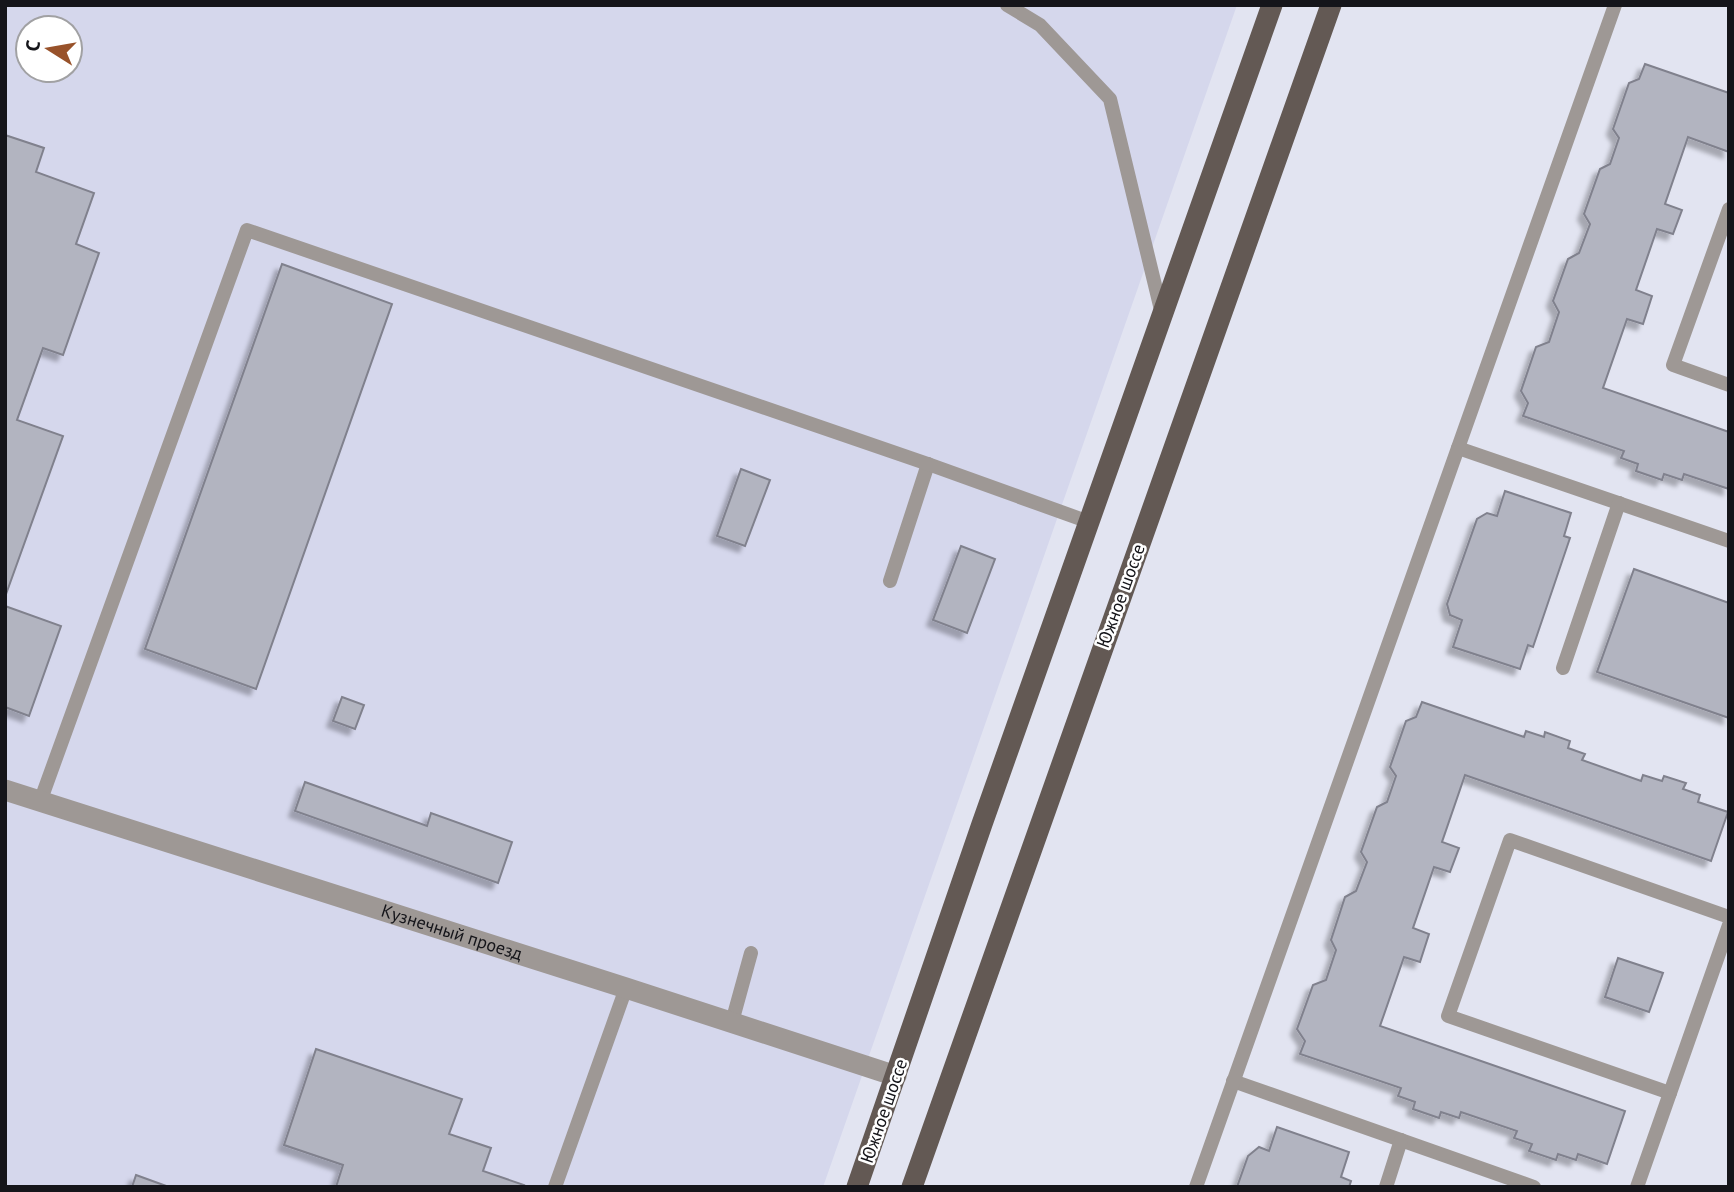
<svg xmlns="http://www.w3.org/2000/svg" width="1734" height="1192" font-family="'PT Sans',sans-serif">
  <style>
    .built { fill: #d5d7ec; fill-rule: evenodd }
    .building { fill: #b2b4c0; stroke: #80818d; stroke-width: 2; filter: url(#shadow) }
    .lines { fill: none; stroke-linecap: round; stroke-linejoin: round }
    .lane { stroke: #9e9895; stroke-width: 14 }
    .street { stroke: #9e9895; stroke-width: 21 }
    .primary { stroke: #635954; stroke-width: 21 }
    .labels { text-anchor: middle; stroke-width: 5; stroke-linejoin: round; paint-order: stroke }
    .street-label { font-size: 18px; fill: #15151a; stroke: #fff }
  </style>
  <defs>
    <filter id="shadow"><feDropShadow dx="-6" dy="6" stdDeviation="2" flood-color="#0004"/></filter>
  </defs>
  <rect width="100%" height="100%" fill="#e2e4f1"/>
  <!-- built -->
  <path class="built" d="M5,5H1237L823,1187H5ZM28,28H70V70H28Z"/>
  <!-- building -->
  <g class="building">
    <polygon points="1645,64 1729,93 1729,152 1688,137 1665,204 1682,210 1673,234 1657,229 1636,290 1652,296 1643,324 1627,319 1603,388 1729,432 1729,489 1684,474 1682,480 1664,474 1662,480 1636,471 1638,464 1621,458 1624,451 1523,416 1528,403 1521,391 1536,347 1549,342 1559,312 1553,301 1568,259 1579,253 1590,224 1584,214 1600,169 1610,164 1619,138 1613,129 1629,83 1639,79"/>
    <polygon points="5,135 44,148 36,172 94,193 76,244 99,253 63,355 43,348 17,420 63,436 5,597"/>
    <polygon points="282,264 392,304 256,689 145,649"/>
    <polygon points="741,469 770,480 745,546 717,536"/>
    <polygon points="1505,491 1571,513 1564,536 1570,538 1533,647 1528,645 1520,669 1453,647 1462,620 1450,615 1447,604 1477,519 1487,513 1497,516"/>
    <polygon points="961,546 995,559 967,633 933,620"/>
    <polygon points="1634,569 1729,603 1729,718 1597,672"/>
    <polygon points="5,606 61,626 29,716 5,707"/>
    <polygon points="342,697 364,705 355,729 333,721"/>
    <polygon points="1422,702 1524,737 1526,731 1544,737 1545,732 1570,741 1568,748 1585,754 1582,760 1641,781 1643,775 1662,781 1664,776 1686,783 1683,789 1700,795 1698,802 1728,812 1711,861 1465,775 1442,842 1459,848 1450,872 1434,867 1413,928 1429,934 1420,962 1404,957 1380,1026 1625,1111 1607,1164 1578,1154 1576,1160 1558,1154 1556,1160 1529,1151 1532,1144 1514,1138 1517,1131 1461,1112 1459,1118 1441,1112 1439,1118 1413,1109 1415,1102 1398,1096 1401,1088 1300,1054 1305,1041 1297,1029 1313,985 1326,980 1336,950 1331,940 1345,897 1356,891 1367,862 1361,852 1377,807 1387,802 1396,776 1390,767 1406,721 1416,717"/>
    <polygon points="305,782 427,826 431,813 512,842 498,883 295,811"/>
    <polygon points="1618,958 1663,973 1649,1012 1605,997"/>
    <polygon points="316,1049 462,1099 449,1134 491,1148 483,1171 524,1185 523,1187 336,1187 343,1165 284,1145"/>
    <polygon points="1277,1127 1349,1152 1341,1177 1351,1181 1349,1187 1237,1187 1248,1156 1259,1147 1269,1151"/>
    <polygon points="136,1175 169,1187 132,1187"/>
  </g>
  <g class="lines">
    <!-- lane -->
    <g class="lane">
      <polyline points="1007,5 1040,25 1110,99 1162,314"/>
      <polyline points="1729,209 1673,365 1729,385"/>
      <polyline points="1458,448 1729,541"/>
      <polyline points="890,581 928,464"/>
      <polyline points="1563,668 1619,503"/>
      <polyline points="40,802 247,230 928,464 1089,522"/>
      <polyline points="732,1022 751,953"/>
      <polyline points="1233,1081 1534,1187"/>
      <polyline points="1670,1093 1448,1016 1510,840 1729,917"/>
      <polyline points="555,1187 626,988"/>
      <polyline points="1196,1187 1615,5"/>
      <polyline points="1386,1187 1401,1140"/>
      <polyline points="1637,1187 1729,925"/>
    </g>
    <!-- street -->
    <path class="street" id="s1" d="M5,790L626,988L896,1076"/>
    <!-- primary -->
    <g class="primary">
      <polyline points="857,1187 982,824 1272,5"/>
      <polyline points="912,1187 1331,5"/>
    </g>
  </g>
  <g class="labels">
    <!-- street labels -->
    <g class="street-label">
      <text transform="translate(1121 596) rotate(-70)" y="6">Южное шоссе</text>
      <text dy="6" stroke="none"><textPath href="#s1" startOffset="469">Кузнечный проезд</textPath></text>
      <text transform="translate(884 1111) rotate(-71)" y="6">Южное шоссе</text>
    </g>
  </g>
  <!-- border -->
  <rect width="1734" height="1192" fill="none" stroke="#15151a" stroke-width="14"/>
  <!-- north arrow -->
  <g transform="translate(49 49) rotate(281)"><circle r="33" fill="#ffffff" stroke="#a1a1a3" stroke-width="2"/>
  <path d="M0-5L12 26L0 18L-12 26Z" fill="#98522a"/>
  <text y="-10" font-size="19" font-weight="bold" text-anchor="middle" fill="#15151a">С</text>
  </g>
</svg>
